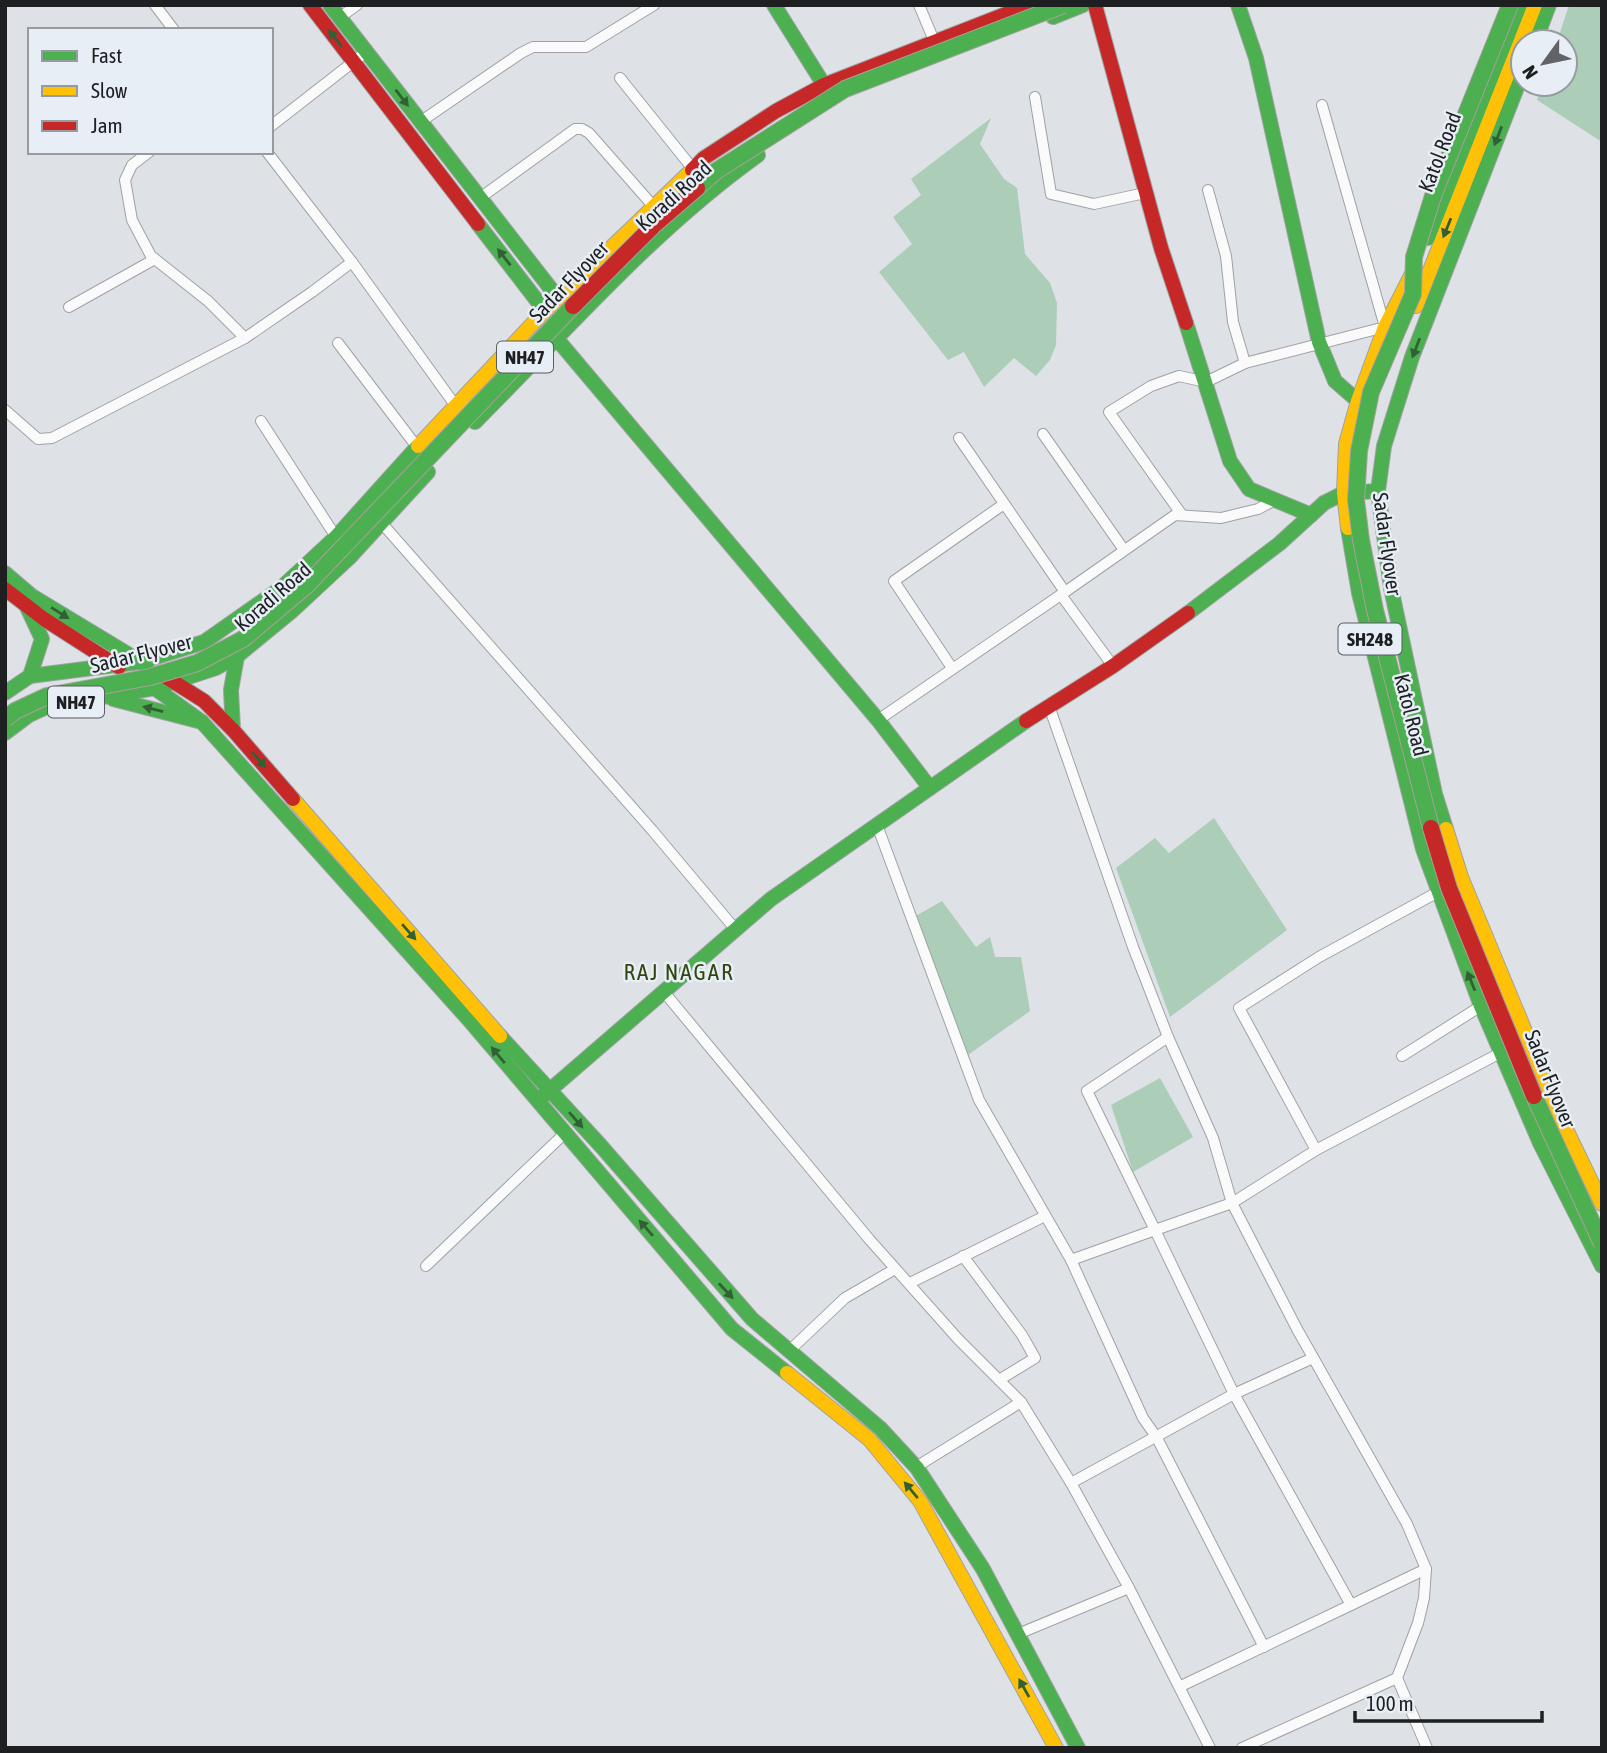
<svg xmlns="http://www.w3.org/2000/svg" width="1607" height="1753" font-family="'Asap Condensed',sans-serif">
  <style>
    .green { fill: #acceb8 }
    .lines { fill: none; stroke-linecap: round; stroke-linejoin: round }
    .street-casing { stroke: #9fa2a5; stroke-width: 12 }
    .fast-casing { stroke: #9fa2a5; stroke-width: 16 }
    .slow-casing { stroke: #9fa2a5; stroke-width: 16 }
    .jam-casing { stroke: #9fa2a5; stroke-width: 16 }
    .street { stroke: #fafafb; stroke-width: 10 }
    .fast { stroke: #4caf50; stroke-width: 14 }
    .slow { stroke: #ffc107; stroke-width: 14 }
    .jam { stroke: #c62828; stroke-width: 14 }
    .fast-bridge-casing { stroke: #a9a19c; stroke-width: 18; stroke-linecap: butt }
    .jam-bridge-casing { stroke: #a9a19c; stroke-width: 18; stroke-linecap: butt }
    .fast-bridge { stroke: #4caf50; stroke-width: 16 }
    .jam-bridge { stroke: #c62828; stroke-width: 16 }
    .oneway { fill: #326036 }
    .labels { text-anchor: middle; stroke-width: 5; stroke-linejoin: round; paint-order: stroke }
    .shield { fill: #e8eef6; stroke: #5a5d61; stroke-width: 2 }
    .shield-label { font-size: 19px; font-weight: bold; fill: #1d1f21 }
    .street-label { font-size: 21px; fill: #1d1f21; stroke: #e8eef6 }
    .neighbourhood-label { font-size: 23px; letter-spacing: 2px; fill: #334611; stroke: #e8eef6 }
  </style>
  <rect width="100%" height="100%" fill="#dee1e5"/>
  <!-- green -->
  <g class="green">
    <polygon points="1569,5 1602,5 1602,142 1537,100 1543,84 1565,84 1565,42 1557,42"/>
    <polygon points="991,118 980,144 1004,179 1017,188 1025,254 1050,283 1057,303 1056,345 1050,360 1036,376 1014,358 984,387 964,352 948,360 879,272 912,244 893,217 921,195 911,179"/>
    <polygon points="1214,818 1287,930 1170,1017 1116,868 1155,838 1169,853"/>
    <polygon points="942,901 976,947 990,937 995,957 1021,957 1030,1011 968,1055 914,917"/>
    <polygon points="1160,1078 1193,1137 1133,1172 1111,1105"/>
  </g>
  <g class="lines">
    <defs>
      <g id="street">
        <polyline points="155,5 174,30"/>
        <polyline points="919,5 935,43"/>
        <polyline points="339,18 357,5"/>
        <polyline points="620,78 693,169"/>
        <polyline points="1035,97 1051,194 1094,204 1145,193"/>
        <polyline points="420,122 521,53 533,47 586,47 654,5"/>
        <polyline points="271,126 366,52"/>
        <polyline points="149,152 132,165 125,180 132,220 151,256 208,301 245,338"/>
        <polyline points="267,152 352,262 455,405"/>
        <polyline points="1208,190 1226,256 1233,322 1245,363"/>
        <polyline points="480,198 575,129 582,129 589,133 654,207"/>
        <polyline points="69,307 155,259"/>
        <polyline points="338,343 417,447"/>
        <polyline points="5,410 38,439 52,438 245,338 312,292 352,262"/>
        <polyline points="261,421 336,537"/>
        <polyline points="1043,434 1124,550"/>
        <polyline points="1182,515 1109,412 1151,386 1179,376 1206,382 1245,363 1385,327 1322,105"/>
        <polyline points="379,520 652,830 736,930"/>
        <polyline points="1065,592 1175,515 1221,518 1258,509 1273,501 1280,502"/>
        <polyline points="1061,595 1113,666"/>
        <polyline points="952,668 894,581 1004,504"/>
        <polyline points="1049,706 1133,947 1168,1037 1213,1138 1232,1203 1297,1329 1407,1524 1426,1569 1424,1598 1418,1623 1397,1678 1427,1748"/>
        <polyline points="878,720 1065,592 959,438"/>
        <polyline points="877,825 979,1100 1071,1260 1155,1230 1234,1394 1351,1605 1181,1686"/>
        <polyline points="664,992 869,1239 958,1339 1021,1402 1071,1483 1129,1588 1210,1748"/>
        <polyline points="1168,1037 1087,1091 1155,1230 1232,1203 1316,1150 1502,1052"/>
        <polyline points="1402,1056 1481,1006"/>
        <polyline points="1316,1150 1239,1008 1319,957 1438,892"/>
        <polyline points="963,1256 1022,1335 1035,1358 999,1380"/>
        <polyline points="1071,1260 1143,1418 1157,1438 1264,1647"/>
        <polyline points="426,1266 565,1133"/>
        <polyline points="910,1283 1045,1216"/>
        <polyline points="788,1352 845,1298 895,1269"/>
        <polyline points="916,1467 1021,1402"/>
        <polyline points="1071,1483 1234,1394 1313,1358"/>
        <polyline points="1351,1605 1426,1569"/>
        <polyline points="1018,1634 1129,1588"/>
        <polyline points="1242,1748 1397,1678"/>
      </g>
      <g id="fast">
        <polyline points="330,5 558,298"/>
        <polyline points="774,5 824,85"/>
        <polyline points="1238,5 1256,58 1319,342 1335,381 1358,401"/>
        <polyline points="1053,17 1083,5"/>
        <polyline points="1535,42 1549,5"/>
        <polyline points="478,224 545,311"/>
        <polyline points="1428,238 1522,5"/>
        <polyline points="1186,323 1230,461 1249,489 1311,515"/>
        <polyline points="551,332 878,720 930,788"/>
        <path d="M475,422C567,330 652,231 758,155"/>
        <polyline points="1348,528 1359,593 1423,849 1481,1006 1540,1143 1602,1266"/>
        <polyline points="5,573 32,596 146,665"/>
        <polyline points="26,605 42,639 30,676"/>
        <polyline points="1188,613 1279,544 1324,503 1344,493 1378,491"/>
        <polyline points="149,684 202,722 470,1021 732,1329 787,1373"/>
        <polyline points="5,693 30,676 140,662 204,642 281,588 336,537 418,446"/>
        <polyline points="113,699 202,722"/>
        <polyline points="233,730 231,690 237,656"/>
        <polyline points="5,733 29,715 49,706 155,688 216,668 237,656 293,610 349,558 428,472"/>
        <polyline points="1446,829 1435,794 1391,588 1378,491 1384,446 1412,357 1523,72"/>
        <polyline points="500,1036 601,1146 752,1319 880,1428 917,1468 983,1569 1078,1748"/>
        <polyline points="543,1096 771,899 1026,721"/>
      </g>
      <g id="slow">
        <polyline points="1416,306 1535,5"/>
        <polyline points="418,446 538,318 692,170"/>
        <polyline points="1348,528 1344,493 1346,444 1358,401 1385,327 1412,274"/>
        <polyline points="293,799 500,1036"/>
        <polyline points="1446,829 1461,877 1564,1125 1602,1204"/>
        <polyline points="787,1373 869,1439 920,1501 1056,1748"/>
      </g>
      <g id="jam">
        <polyline points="310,5 478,224"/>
        <polyline points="1095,5 1161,248 1186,323"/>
        <polyline points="692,170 704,158 776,111 824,85 1029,5"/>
        <polyline points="5,589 44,619 119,667"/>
        <polyline points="166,677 204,701 233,730 293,799"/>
        <polyline points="1026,721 1113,666 1188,613"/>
      </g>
    </defs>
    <!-- street casing -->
    <use href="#street" class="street-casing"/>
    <!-- fast casing -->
    <use href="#fast" class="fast-casing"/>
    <!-- slow casing -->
    <use href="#slow" class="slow-casing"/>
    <!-- jam casing -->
    <use href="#jam" class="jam-casing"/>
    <!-- street -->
    <use href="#street" class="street"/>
    <!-- fast -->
    <use href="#fast" class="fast"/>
    <!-- slow -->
    <use href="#slow" class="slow"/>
    <!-- jam -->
    <use href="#jam" class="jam"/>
    <defs>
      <g id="fast-bridge">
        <polyline points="697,188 716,171 845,89 1063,5"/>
        <polyline points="5,719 15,711 47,696 150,677 197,663 243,639 306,586 573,306"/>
        <polyline points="1431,828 1375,610 1361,540 1356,500 1359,451 1371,392 1413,294 1414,257 1433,196 1510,5"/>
        <polyline points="1534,1096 1602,1244"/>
      </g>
      <g id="jam-bridge">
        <polyline points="573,306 653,226 697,188"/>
        <polyline points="1431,828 1449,888 1534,1096"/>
      </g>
    </defs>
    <!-- fast-bridge casing -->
    <use href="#fast-bridge" class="fast-bridge-casing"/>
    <!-- jam-bridge casing -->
    <use href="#jam-bridge" class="jam-bridge-casing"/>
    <!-- fast-bridge -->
    <use href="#fast-bridge" class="fast-bridge"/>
    <!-- jam-bridge -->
    <use href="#jam-bridge" class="jam-bridge"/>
  </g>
  <!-- one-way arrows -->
  <defs><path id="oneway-solid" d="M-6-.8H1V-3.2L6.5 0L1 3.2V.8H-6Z" transform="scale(1.75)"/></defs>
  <g class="oneway">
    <use href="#oneway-solid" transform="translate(335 38) rotate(-128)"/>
    <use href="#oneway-solid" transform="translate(402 98) rotate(52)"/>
    <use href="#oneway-solid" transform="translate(1498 136) rotate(111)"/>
    <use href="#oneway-solid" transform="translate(1447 228) rotate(112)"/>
    <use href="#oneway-solid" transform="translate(504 257) rotate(-128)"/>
    <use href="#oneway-solid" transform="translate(1416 348) rotate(111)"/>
    <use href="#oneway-solid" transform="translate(60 613) rotate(32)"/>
    <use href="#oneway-solid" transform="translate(153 709) rotate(-166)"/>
    <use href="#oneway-solid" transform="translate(259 760) rotate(49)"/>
    <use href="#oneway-solid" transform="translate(409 932) rotate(49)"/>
    <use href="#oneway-solid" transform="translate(1471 981) rotate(-112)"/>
    <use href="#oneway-solid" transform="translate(498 1055) rotate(-130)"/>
    <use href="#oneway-solid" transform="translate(576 1120) rotate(49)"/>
    <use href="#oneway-solid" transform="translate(646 1228) rotate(-131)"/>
    <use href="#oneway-solid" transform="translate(726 1291) rotate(47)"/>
    <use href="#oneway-solid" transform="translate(911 1490) rotate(-130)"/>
    <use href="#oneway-solid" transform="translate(1024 1688) rotate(-119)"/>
  </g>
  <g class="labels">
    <!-- shield labels -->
    <g class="shield">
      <rect x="497" y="341.5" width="56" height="31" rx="5"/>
      <rect x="1338.5" y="623.5" width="63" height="31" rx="5"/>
      <rect x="48" y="686.5" width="56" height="31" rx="5"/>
    </g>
    <g class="shield-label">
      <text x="525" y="364">NH47</text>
      <text x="1370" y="646">SH248</text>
      <text x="76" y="709">NH47</text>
    </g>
    <!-- street labels -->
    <g class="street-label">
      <text transform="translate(1440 152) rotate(-69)" y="7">Katol Road</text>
      <text transform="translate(674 196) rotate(-42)" y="7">Koradi Road</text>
      <text transform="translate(569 282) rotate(-46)" y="7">Sadar Flyover</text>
      <text transform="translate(1387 544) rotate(82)" y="7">Sadar Flyover</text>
      <text transform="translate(273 597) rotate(-41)" y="7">Koradi Road</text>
      <text transform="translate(141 654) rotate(-14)" y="7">Sadar Flyover</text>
      <text transform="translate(1411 715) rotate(76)" y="7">Katol Road</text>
      <text transform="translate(1550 1079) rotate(68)" y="7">Sadar Flyover</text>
    </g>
    <!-- neighbourhood labels -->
    <g class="neighbourhood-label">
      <text x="679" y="980">RAJ NAGAR</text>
    </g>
  </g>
  <!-- border -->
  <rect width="1607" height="1753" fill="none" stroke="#1d1f21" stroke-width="14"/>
  <!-- legend -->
  <rect x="28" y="28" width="245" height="126" fill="#e8eef6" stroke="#979ba1" stroke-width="2"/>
  <rect x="42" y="51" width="35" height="10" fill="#4caf50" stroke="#979ba1" stroke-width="2"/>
  <text x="91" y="63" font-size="21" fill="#1d1f21">Fast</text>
  <rect x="42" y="86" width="35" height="10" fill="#ffc107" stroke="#979ba1" stroke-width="2"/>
  <text x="91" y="98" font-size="21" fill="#1d1f21">Slow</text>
  <rect x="42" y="121" width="35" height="10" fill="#c62828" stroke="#979ba1" stroke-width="2"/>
  <text x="91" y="133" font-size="21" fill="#1d1f21">Jam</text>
  <!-- north arrow -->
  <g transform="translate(1544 63) rotate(237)"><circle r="33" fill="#e8eef6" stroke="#979ba1" stroke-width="2"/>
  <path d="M0-5L12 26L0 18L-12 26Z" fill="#616366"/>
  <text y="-10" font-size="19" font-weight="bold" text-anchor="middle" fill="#1d1f21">N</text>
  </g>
  <!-- scale -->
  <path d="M1355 1711v10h187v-10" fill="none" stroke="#1d1f21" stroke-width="3.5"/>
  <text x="1366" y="1711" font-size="21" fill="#1d1f21" stroke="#e8eef6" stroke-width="5" paint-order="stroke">100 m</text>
</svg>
